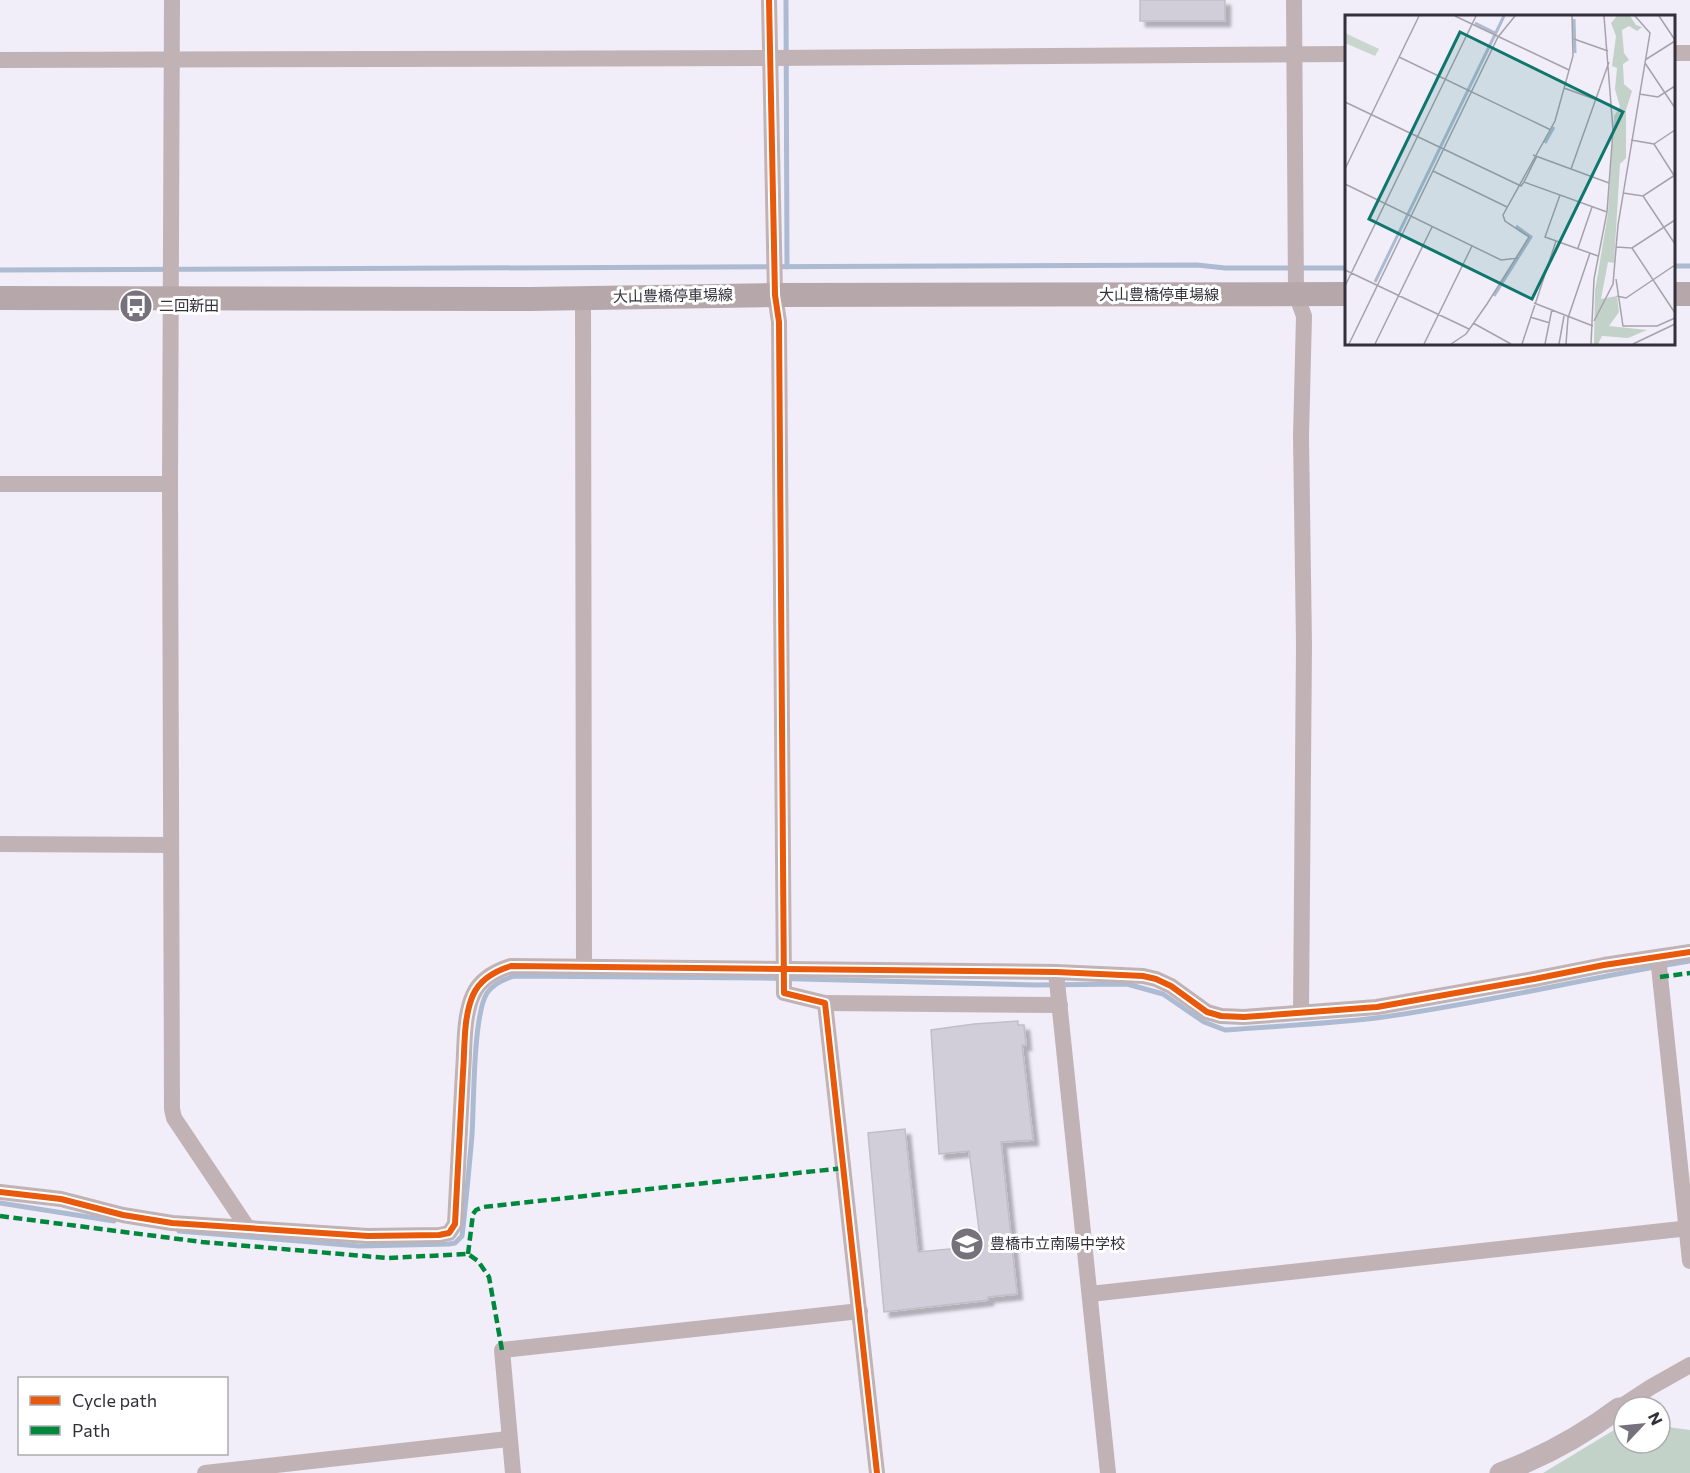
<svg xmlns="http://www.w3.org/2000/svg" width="1690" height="1473" font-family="Commissioner,'Noto Sans JP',sans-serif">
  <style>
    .forest { fill: #c3d2c8 }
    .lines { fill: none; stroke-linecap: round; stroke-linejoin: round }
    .stream { stroke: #acbad2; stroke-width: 5 }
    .building { fill: #d1ceda; stroke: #c1bec8; stroke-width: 1.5; filter: url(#shadow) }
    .minor { stroke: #c1b3b5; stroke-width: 16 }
    .tertiary { stroke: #c1b3b5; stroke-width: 21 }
    .secondary { stroke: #b6a8aa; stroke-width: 24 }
    .quiet { stroke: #00873e; stroke-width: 4.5; stroke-dasharray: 9 4.5; stroke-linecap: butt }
    .cycleway-casing { stroke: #fff; stroke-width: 10 }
    .cycleway { stroke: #e8590c; stroke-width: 6 }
    .labels { text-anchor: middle; stroke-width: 6; stroke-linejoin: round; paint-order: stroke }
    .street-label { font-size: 15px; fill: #323039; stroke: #fff }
    .poi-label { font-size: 15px; fill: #323039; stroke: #fff; text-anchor: start }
    .inset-river { fill: none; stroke: #acbad2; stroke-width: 3 }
    .inset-road { fill: none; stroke: #a5a2ac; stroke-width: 1.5 }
    .view { fill: #0f766e; fill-opacity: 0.15; stroke: #0f766e; stroke-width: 3 }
    .inset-edge { fill: none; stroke: #323039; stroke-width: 3 }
  </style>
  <defs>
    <filter id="shadow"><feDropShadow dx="5.5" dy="5.5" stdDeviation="1.5" flood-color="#0004"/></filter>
  </defs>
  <rect width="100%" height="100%" fill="#f1eef9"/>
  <!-- forest -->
  <polygon class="forest" points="1624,1424 1624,1443 1660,1443 1660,1426 1690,1430 1690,1473 1543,1473"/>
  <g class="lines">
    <!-- stream -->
    <g class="stream">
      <polyline points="786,0 787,267"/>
      <polyline points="1674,266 1690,266"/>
      <polyline points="0,270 1197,265 1225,268 1346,268"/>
      <polyline points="0,1203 114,1221"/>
      <path d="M179,1231L359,1246L449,1244L455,1243L462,1236C466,1202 469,1169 472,1135C474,1105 473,1015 487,993C493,984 504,979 514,976L763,978L1036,985L1127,984L1163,994L1204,1022L1225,1030C1275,1026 1326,1024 1376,1018C1481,1004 1585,978 1690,961"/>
    </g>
  </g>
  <!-- building -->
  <g class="building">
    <rect x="1140" y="0" width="85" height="21"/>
    <polygon points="1018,1021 1018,1025 1024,1025 1026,1045 1022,1045 1033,1140 1001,1142 1017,1294 988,1297 988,1300 884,1312 868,1133 905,1129 918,1252 981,1246 969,1151 939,1154 931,1030 974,1024"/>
  </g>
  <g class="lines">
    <!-- minor -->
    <g class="minor">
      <polyline points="172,0 170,484 172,1109 174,1118 247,1227"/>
      <polyline points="769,0 775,295 779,322 784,993 825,1003 877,1473"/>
      <polyline points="1294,0 1296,294 1304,316 1301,436 1304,645 1301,1012"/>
      <polyline points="1674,53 1690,53"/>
      <polyline points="0,60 770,58 1346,54"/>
      <polyline points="583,297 584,965"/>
      <polyline points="0,484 170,484"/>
      <polyline points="0,844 171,845"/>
      <polyline points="1658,957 1690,1261"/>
      <polyline points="1056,972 1108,1473"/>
      <polyline points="825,1003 1060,1005"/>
      <path d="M0,1192L61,1199L123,1215L172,1223L368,1236L439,1235L449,1233L455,1224C458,1173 460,1123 463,1072C465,1048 463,1018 473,995C480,979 495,971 511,966L1056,972L1143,976L1156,979L1171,986L1207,1012L1221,1016L1244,1017L1377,1007L1534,979L1604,965L1690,952"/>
      <polyline points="1090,1294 1690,1228"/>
      <polyline points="1619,1408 1651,1387 1690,1365"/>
      <polyline points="205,1473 508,1439"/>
      <polyline points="513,1473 502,1350 860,1311"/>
    </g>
    <!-- tertiary -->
    <path class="tertiary" d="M1500,1473C1543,1457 1583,1435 1619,1408"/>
    <!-- secondary -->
    <g class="secondary">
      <polyline points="1674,294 1690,294"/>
      <polyline points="0,298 530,299 775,295 1346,294"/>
    </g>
    <!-- quiet -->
    <g class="quiet">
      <polyline points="1660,977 1690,973"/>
      <polyline points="0,1216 202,1242 387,1258 468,1254 478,1261 489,1277 502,1350"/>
      <polyline points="468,1254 473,1214 476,1210 483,1207 844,1168"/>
    </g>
    <defs>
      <g id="cycleway">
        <polyline points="769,0 775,295 779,322 784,993 825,1003 877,1473"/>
        <path d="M0,1192L61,1199L123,1215L172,1223L368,1236L439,1235L449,1233L455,1224C458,1173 460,1123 463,1072C465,1048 463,1018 473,995C480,979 495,971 511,966L1056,972L1143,976L1156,979L1171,986L1207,1012L1221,1016L1244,1017L1377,1007L1534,979L1604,965L1690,952"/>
      </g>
    </defs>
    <!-- cycleway casing -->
    <use href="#cycleway" class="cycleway-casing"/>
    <!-- cycleway -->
    <use href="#cycleway" class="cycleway"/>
  </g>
  <!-- icons -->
  <defs>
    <symbol id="bus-disc" viewBox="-11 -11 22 22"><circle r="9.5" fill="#75727c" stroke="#fff"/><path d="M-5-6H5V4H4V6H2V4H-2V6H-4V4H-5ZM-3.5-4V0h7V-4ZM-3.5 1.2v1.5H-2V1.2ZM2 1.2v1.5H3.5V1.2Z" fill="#fff"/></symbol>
    <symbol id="school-disc" viewBox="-11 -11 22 22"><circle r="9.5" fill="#75727c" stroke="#fff"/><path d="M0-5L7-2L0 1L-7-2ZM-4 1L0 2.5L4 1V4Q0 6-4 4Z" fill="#fff"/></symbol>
  </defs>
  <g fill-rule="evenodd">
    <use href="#bus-disc" x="117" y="287" width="38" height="38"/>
    <use href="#school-disc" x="948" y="1225" width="38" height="38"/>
  </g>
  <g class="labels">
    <!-- street labels -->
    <g class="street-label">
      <text x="1159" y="300">大山豊橋停車場線</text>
      <text transform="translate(673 296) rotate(-1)" y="5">大山豊橋停車場線</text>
    </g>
    <!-- poi labels -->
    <g class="poi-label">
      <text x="159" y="311">二回新田</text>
      <text x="990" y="1249">豊橋市立南陽中学校</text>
    </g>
  </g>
  <!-- overview -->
  <g transform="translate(1345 15)">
    <rect width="330" height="330" fill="#f1eef9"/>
    <path d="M0,18L34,34L30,41L0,28Z" fill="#c8d6ce"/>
    <path d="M272,1H285L291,10L297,12L292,16L284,11L277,15L279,38L284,45L278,49L279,69L287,76L281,95V143L275,149L269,248L263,247L256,284L272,281L274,297L264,311L302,315L283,323L257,321L253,329H249L250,276L263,198L269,101L275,92L270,74L272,53L267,51L271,21L266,8Z" fill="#c3d2c8"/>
    <path class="inset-river" d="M229,4L230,38M130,8L150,18M200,128L209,112M30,267L159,1M149,281L186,222L171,211"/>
    <path class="inset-road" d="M110,1L224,55M314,1L330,25M229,24L263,36M54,42L206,115M300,45L330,26M300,48L330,93M219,73L266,90M294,79L313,82L330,71M0,87L176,171L179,167L262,197M286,125L309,129L330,162M309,129L330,115M188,140L264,168M0,154L74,1M226,154L264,47M88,156L162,192M179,167L192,141M0,169L156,245L173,243M278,178L298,181L330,160M215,180L200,222L253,241M298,181L330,229M271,232L287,233L330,205M233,233L247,192M287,233L330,298M0,255L124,314M271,264L278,311H312L330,303M0,271L131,1M272,281L281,283L330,250M189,288L248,311M185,302L205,308M249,306L268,269L273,210L305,18L290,1M128,308L166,329M4,329L153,22L170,1M30,329L87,212M79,329L127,231M106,329L121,319L142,289L184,222L160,206L158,200L210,106L228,41L227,1M177,329L211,226M200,329L207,294M214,329L219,301M221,329L223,303L245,238M246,329L249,264L262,197L268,115L259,1M288,329L330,309"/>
    <path class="view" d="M115,17L278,97L187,284L24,204Z"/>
    <rect width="330" height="330" class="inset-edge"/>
  </g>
  <!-- legend -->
  <rect x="18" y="1377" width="210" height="78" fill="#ffffff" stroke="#adacb0" stroke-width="1.5"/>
  <rect x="30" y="1396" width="30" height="9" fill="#e8590c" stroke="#adacb0" stroke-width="1.5"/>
  <text x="72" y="1407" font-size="18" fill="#323039">Cycle path</text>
  <rect x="30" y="1426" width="30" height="9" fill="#00873e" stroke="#adacb0" stroke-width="1.5"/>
  <text x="72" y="1437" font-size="18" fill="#323039">Path</text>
  <!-- north arrow -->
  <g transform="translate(1642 1425) rotate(64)"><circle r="28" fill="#ffffff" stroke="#adacb0" stroke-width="1.5"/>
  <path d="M0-4.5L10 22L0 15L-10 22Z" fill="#75727c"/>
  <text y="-9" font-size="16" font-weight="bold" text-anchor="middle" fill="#323039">N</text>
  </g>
</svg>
